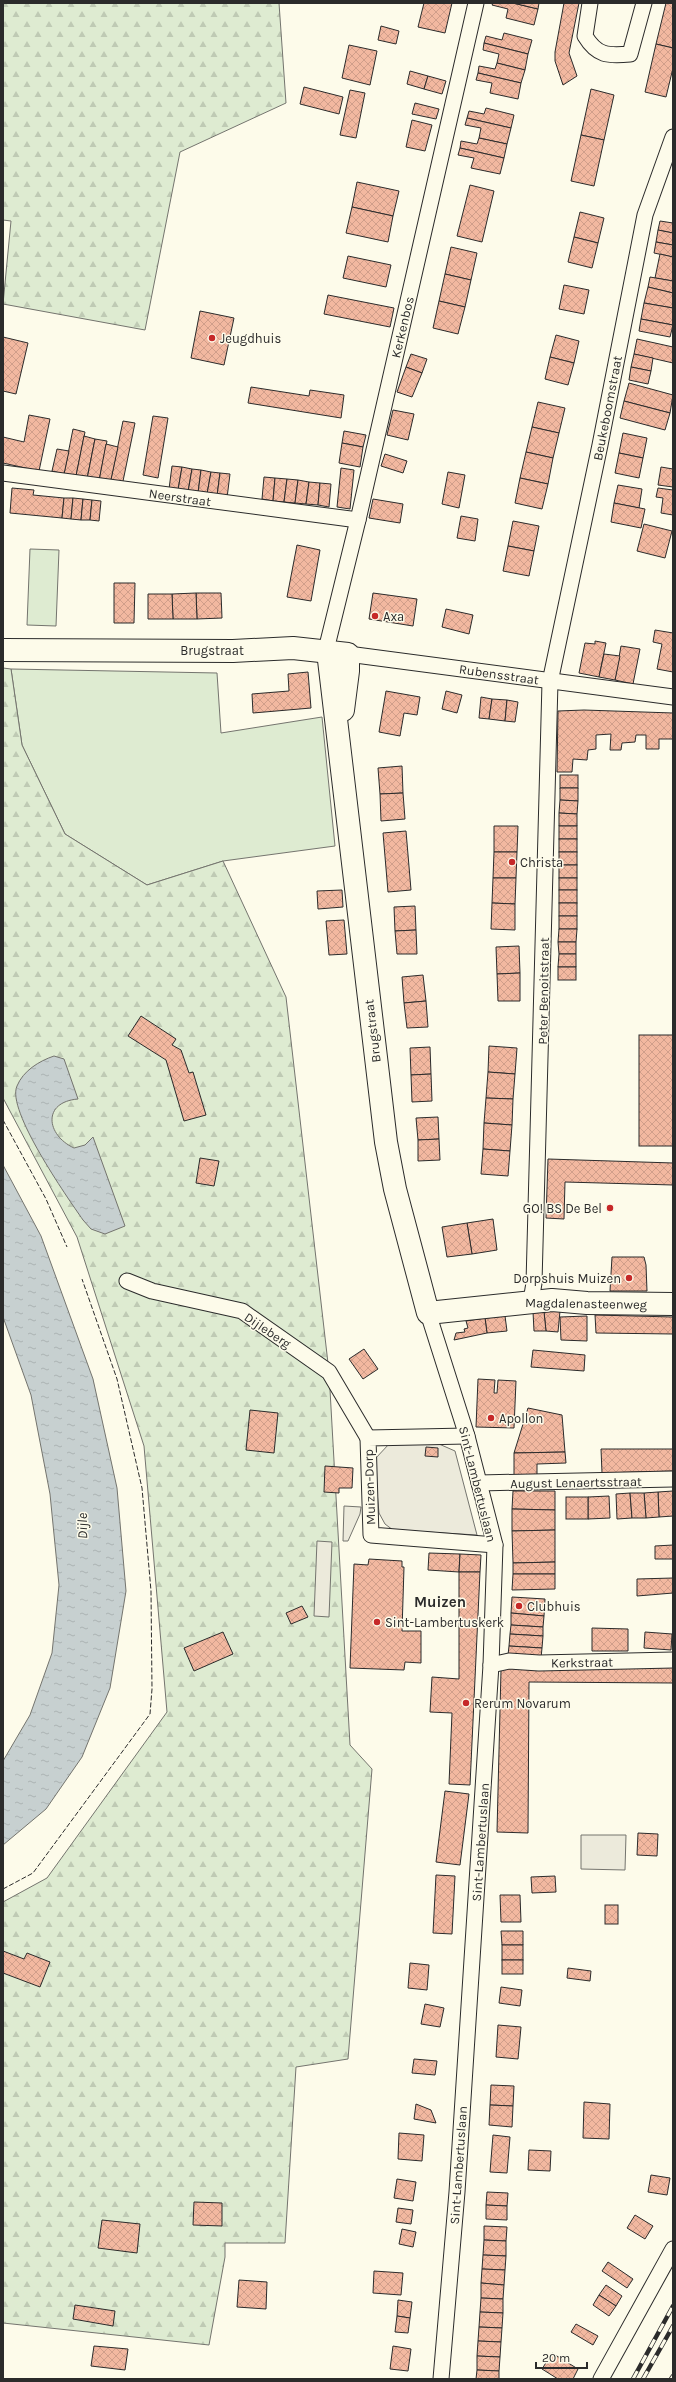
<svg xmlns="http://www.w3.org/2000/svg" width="676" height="2382" font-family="Karla,sans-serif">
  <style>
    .grass { fill: #deebd1; stroke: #74746e }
    .forest { fill: url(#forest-firs); stroke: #74746e }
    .parking { fill: #eceadb; stroke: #74746e }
    .water { fill: url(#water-ripples); stroke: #74746e }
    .building { fill: url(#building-cross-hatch); stroke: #2b2b2b }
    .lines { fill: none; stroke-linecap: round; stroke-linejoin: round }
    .street-casing { stroke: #2b2b2b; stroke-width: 17 }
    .secondary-casing { stroke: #2b2b2b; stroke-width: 24 }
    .street { stroke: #fdfbea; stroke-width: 15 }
    .secondary { stroke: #fdfbea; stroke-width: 22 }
    .rail-casing { stroke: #2b2b2b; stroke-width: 4.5 }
    .rail { stroke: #fdfbea; stroke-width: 3; stroke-dasharray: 9; stroke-linecap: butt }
    .fence { stroke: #2b2b2b; stroke-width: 1; stroke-dasharray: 5 2; stroke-linecap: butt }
    .poi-dot { fill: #c62828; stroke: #fdfbea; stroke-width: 1.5 }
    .labels { text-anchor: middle; stroke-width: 3; stroke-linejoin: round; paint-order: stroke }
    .street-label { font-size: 13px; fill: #2b2b2b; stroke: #fdfbea }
    .poi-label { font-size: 13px; fill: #2b2b2b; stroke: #fdfbea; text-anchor: start }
    .water-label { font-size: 14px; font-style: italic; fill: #2b2b2b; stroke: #fdfbea }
    .quarter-label { font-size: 15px; font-weight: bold; fill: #2b2b2b; stroke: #fdfbea }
  </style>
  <defs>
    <pattern id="forest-firs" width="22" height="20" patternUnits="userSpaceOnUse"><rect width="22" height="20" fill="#deebd1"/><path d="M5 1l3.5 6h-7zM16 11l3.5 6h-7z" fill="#bfcab4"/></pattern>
    <pattern id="water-ripples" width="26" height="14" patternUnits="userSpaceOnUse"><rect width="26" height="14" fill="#c7d0d0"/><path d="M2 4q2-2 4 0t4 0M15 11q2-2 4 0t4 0" fill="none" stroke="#abb3b3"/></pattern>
    <pattern id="building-cross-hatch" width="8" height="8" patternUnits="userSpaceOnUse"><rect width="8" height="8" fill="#f2b8a0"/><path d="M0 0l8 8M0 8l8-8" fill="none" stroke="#d09e8a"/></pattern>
  </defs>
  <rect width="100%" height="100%" fill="#fdfbea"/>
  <!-- grass -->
  <g class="grass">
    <polygon points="30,549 59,550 56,626 27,625"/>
    <polygon points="11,669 217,673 221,733 322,717 335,846 223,861 147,885 65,834 22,745"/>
  </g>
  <!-- forest -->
  <g class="forest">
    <polygon points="3,3 279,3 286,103 180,152 145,330 3,304 11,221 3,220"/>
    <polygon points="3,668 11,669 22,745 65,834 147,885 223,861 286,997 329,1372 350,1745 372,1769 348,2059 296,2067 285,2243 225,2243 225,2257 209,2345 3,2323 3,1902 47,1878 167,1712 144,1446 77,1237 3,1098"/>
  </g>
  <!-- parking -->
  <g class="parking">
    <polygon points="390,1443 439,1444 455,1451 477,1535 393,1530 385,1524 379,1513 374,1460"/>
    <polygon points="344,1506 361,1507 360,1514 348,1541 343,1541"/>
    <polygon points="317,1541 332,1542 329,1617 314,1616"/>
    <polygon points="581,1835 626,1835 625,1870 581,1869"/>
  </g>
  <!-- water -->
  <g class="water">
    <path d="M54,1056L64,1059L78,1099C42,1102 46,1135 74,1148L85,1145L93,1137L125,1226L105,1234L91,1229L83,1220C67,1197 6,1110 17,1086C23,1071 39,1061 54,1056Z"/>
    <polygon points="3,1165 41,1236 93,1379 117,1488 126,1591 110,1688 82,1757 46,1809 3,1845 3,1761 30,1715 52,1653 59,1585 50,1494 31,1395 3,1317"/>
  </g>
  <!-- building -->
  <g class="building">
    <polygon points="424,3 452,3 445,33 418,27"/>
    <polygon points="493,3 513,3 538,9 534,25 506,18 508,9 492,5"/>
    <polygon points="513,3 539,3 538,9"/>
    <polygon points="564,3 579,3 569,53 577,76 563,85 555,61 555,52"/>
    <polygon points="666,3 673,3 673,48 656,44"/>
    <polygon points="381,26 399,31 396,44 378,40"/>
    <polygon points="504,33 532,40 528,54 484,43 486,36 502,40"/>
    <polygon points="484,43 528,54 525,70 497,63 499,54 483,50"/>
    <polygon points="656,44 673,48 673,68 666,97 645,92"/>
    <polygon points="349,45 377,51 370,85 342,78"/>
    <polygon points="497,63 525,70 521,83 478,73 479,66 495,69"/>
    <polygon points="410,71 428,76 424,89 407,84"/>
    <polygon points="478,73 521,83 518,99 490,93 492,83 476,80"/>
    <polygon points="428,76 446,81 442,94 424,89"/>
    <polygon points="304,87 343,97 339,114 300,104"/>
    <polygon points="591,89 614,95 604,140 581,135"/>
    <polygon points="350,90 365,93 356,138 340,135"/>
    <polygon points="415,103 439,109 436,119 412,114"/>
    <polygon points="486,108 514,115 511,128 467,118 469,111 484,114"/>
    <polygon points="467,118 511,128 507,144 479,138 481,128 465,125"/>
    <polygon points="412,120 432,125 425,151 406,147"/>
    <polygon points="581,135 604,140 594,186 571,181"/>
    <polygon points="479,138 507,144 504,158 460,148 461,141 477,144"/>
    <polygon points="460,148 504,158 500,174 471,168 474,158 458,155"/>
    <polygon points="357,182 399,191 393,216 352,207"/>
    <polygon points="470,185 494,191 482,242 457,236"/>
    <polygon points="352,207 393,216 388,242 346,233"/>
    <polygon points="580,212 604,218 598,243 574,237"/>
    <polygon points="660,221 673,223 673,233 658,230"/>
    <polygon points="658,230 673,233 673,245 656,242"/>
    <polygon points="574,237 598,243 592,268 568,262"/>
    <polygon points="656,242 673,245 673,257 654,253"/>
    <polygon points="451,247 477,253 471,280 445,274"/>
    <polygon points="660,254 673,257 673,281 655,278"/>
    <polygon points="348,256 391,265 386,287 343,278"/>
    <polygon points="445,274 471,280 465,307 439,301"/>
    <polygon points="650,277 673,281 673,293 648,287"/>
    <polygon points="564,285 589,290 584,314 559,309"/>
    <polygon points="648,287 673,293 673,308 644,303"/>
    <polygon points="328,295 394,308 390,327 324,314"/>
    <polygon points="439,301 465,307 458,334 433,328"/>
    <polygon points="644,303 673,308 673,325 641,319"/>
    <polygon points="200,311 234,318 224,365 191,358"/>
    <polygon points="641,319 673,325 670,337 639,331"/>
    <polygon points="556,335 579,341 574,363 550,357"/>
    <polygon points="3,337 28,343 16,394 3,391"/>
    <polygon points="637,339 673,347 673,363 634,354"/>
    <polygon points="411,354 427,359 422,373 406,367"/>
    <polygon points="634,354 653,358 651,371 631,367"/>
    <polygon points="550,357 574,363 568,385 545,379"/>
    <polygon points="406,367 422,373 412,397 397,392"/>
    <polygon points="631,367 651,371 648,384 629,380"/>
    <polygon points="629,383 673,395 670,413 624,401"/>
    <polygon points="251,387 309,396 310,390 344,395 341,418 248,403"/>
    <polygon points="624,401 670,413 665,430 620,418"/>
    <polygon points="538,402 565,408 559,433 532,427"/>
    <polygon points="393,410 414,414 408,440 387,435"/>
    <polygon points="29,415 50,419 39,471 3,463 3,437 24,442"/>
    <polygon points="153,416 168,418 158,478 143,475"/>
    <polygon points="123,421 135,423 122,486 110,484"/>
    <polygon points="532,427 559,433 553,458 526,452"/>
    <polygon points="73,429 85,432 76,476 64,474"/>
    <polygon points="344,431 366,435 363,447 342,443"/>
    <polygon points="623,433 647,438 643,458 619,453"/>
    <polygon points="84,436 95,439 87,479 76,476"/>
    <polygon points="95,439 107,441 99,481 87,479"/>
    <polygon points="342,443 363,447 360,467 339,463"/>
    <polygon points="106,444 118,447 110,484 99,481"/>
    <polygon points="57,449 69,451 64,474 52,471"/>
    <polygon points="526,452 553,458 548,484 520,478"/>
    <polygon points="619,453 643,458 639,478 615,473"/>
    <polygon points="385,454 407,461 403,473 381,466"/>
    <polygon points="172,466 182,467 178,490 169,489"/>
    <polygon points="182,467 192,469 188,492 178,490"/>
    <polygon points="661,467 673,469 673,487 658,485"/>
    <polygon points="341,468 354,470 350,509 337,507"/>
    <polygon points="192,469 201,470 198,493 188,492"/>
    <polygon points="201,470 211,472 207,494 198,493"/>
    <polygon points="211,472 220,473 217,496 207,494"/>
    <polygon points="448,472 465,475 459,508 442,504"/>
    <polygon points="220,473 230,474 227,498 217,496"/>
    <polygon points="264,477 275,478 273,501 262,499"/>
    <polygon points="275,478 287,479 284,502 273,501"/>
    <polygon points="520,478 548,484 542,509 515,503"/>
    <polygon points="287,479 298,480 295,503 284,502"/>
    <polygon points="298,480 309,482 306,504 295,503"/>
    <polygon points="309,482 320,483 318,505 306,504"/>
    <polygon points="320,483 331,484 329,507 318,505"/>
    <polygon points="618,485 642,489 639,508 614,503"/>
    <polygon points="12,488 34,490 33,495 64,498 62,518 10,513"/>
    <polygon points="658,488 673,490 673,515 661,513 663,498 656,497"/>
    <polygon points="64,498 73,498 71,519 62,518"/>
    <polygon points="73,498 83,499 81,520 71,519"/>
    <polygon points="83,499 92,500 90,520 81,520"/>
    <polygon points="373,499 403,504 400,523 369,518"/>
    <polygon points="92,500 101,501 99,521 90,520"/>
    <polygon points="614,503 645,509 641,528 611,522"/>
    <polygon points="461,516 478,519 475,541 457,538"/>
    <polygon points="513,521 539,526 534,551 508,546"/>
    <polygon points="644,524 672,531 665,558 637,551"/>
    <polygon points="297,545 320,550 311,601 287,597"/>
    <polygon points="508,546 534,551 529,576 503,571"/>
    <polygon points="114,583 135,583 134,623 114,623"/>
    <polygon points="196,593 221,593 222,618 197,619"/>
    <polygon points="196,593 197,619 173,619 172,594"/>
    <polygon points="373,593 417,599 413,626 369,619"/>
    <polygon points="148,594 172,594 173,619 148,619"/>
    <polygon points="446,609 473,615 469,634 442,627"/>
    <polygon points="655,630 673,633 673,672 657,669 662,644 653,642"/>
    <polygon points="595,641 606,643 599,677 579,673 585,643 595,644"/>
    <polygon points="621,646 640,649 633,684 615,680"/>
    <polygon points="604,654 620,656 615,680 599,677"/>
    <polygon points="308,672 311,708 253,713 252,694 289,691 288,674"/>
    <polygon points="386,691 420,697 417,715 404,713 400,736 379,732"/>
    <polygon points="446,691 462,695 457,713 442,709"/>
    <polygon points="481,697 492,699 489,719 479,718"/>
    <polygon points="492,699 507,700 505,721 489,719"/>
    <polygon points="507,700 518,702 515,722 505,721"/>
    <polygon points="584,710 673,713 673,739 659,739 659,749 646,749 646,735 636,735 635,742 622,743 621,750 610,750 611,734 596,735 596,749 588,750 587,760 573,759 572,772 557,772 558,711"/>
    <polygon points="402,766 403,793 380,794 378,768"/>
    <rect x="560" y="775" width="18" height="13"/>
    <polygon points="560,788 578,788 578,801 560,800"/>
    <polygon points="403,793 405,819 381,821 380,794"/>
    <polygon points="560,800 578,801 577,814 559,813"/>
    <polygon points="559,813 577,814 577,826 559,826"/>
    <polygon points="494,826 518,826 517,852 494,852"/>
    <rect x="559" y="826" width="18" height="13"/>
    <polygon points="406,831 411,890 388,892 383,833"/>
    <rect x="559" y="839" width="18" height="13"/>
    <polygon points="494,852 517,852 516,878 493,878"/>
    <rect x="559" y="852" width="18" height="13"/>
    <rect x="559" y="865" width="18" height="13"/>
    <polygon points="493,878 516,878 515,904 492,903"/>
    <rect x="559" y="878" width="18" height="12"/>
    <polygon points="342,890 343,907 318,909 317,891"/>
    <rect x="559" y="890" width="18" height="13"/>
    <polygon points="492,903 515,904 515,930 491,929"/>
    <rect x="559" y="903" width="18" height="13"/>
    <polygon points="415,906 416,930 395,931 394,907"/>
    <rect x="559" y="916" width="18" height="13"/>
    <polygon points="344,920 347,954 329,955 326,921"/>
    <polygon points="559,929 577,929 576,942 558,942"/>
    <polygon points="416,930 417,954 397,954 395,931"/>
    <polygon points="558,942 576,942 576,954 559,954"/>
    <polygon points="519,946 520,973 497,974 496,947"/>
    <polygon points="559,954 576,954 576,967 558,967"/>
    <rect x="558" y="967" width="18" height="13"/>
    <polygon points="520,973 520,1001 498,1001 497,974"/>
    <polygon points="423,975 426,1001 404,1003 402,977"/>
    <polygon points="426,1001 428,1027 407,1028 404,1003"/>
    <polygon points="141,1016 176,1039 172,1045 181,1050 189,1073 193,1072 206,1115 184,1121 166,1060 128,1036"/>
    <rect x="639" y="1035" width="34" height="111"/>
    <polygon points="489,1046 517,1048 515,1074 488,1072"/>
    <polygon points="430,1047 431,1074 411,1075 410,1048"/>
    <polygon points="488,1072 515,1074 513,1099 486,1098"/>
    <polygon points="431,1074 432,1101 412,1102 411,1075"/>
    <polygon points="486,1098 513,1099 512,1125 484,1123"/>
    <polygon points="438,1117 439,1139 418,1140 416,1118"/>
    <polygon points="484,1123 512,1125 510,1151 483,1149"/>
    <polygon points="439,1139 440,1160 418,1161 418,1140"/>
    <polygon points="483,1149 510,1151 508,1176 481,1174"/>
    <polygon points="200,1158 219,1161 214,1186 196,1183"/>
    <polygon points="548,1159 673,1163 673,1185 565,1182 564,1219 546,1218"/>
    <polygon points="493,1219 497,1250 472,1254 467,1223"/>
    <polygon points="467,1223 472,1254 447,1257 442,1227"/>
    <polygon points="612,1257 644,1257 646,1265 647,1291 610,1291"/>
    <polygon points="560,1311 558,1332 546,1331 544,1312"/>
    <polygon points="533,1312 544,1312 546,1331 534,1331"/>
    <polygon points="595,1315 673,1317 673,1334 596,1333"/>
    <polygon points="505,1316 507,1331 487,1333 485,1318"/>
    <polygon points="587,1316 587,1341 561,1340 560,1317"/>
    <polygon points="485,1318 487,1333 454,1340 456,1333 465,1332 464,1329 468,1328 466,1321"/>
    <polygon points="364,1349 378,1369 363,1379 349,1359"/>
    <polygon points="533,1350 585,1355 584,1371 531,1367"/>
    <polygon points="478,1379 495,1380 494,1393 497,1393 498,1380 516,1381 514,1428 476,1427"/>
    <polygon points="528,1408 562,1415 565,1452 514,1453"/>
    <polygon points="250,1410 278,1413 274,1453 246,1450"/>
    <polygon points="426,1447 438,1448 438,1457 425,1456"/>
    <polygon points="601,1449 673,1449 673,1471 602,1473"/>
    <polygon points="565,1452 566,1463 537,1464 537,1477 514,1476 514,1453"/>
    <polygon points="325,1466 353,1468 352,1488 339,1488 339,1493 324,1492"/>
    <polygon points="513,1491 555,1491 555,1510 512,1509"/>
    <polygon points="673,1491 673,1516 659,1517 658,1492"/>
    <polygon points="658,1492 659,1517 646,1518 644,1493"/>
    <polygon points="630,1493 632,1518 617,1519 616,1494"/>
    <polygon points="630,1493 644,1493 646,1518 632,1518"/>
    <polygon points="609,1496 610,1518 588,1519 588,1497"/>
    <rect x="566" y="1497" width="22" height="22"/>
    <polygon points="512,1509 555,1510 555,1530 512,1531"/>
    <polygon points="555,1530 555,1562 513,1563 512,1531"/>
    <polygon points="673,1545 673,1559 655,1559 655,1546"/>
    <polygon points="429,1553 460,1554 459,1572 428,1570"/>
    <polygon points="460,1554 481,1555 480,1572 459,1572"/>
    <polygon points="369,1559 402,1561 402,1567 404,1567 402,1631 421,1631 421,1663 405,1662 404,1670 350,1668 354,1564 368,1565"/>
    <polygon points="555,1562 555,1574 513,1574 513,1563"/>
    <polygon points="459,1572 480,1572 470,1785 449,1784 452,1713 430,1712 432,1677 459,1679"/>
    <polygon points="513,1574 555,1574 555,1589 512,1590"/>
    <polygon points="673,1578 673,1593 637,1596 637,1579"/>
    <polygon points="512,1597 545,1599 544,1616 511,1613"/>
    <polygon points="302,1606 308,1617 291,1624 286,1613"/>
    <polygon points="511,1613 544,1616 543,1627 511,1625"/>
    <polygon points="511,1625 543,1627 543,1636 510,1634"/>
    <polygon points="592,1628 628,1629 628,1651 592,1651"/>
    <polygon points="223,1632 233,1654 194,1671 184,1648"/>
    <polygon points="645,1632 672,1634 671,1650 644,1648"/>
    <polygon points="510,1634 543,1636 542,1648 509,1646"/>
    <polygon points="509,1646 542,1648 541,1658 508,1655"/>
    <polygon points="505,1664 673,1667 673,1683 529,1682 528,1833 497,1832 501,1670"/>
    <polygon points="445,1791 469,1794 460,1865 436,1862"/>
    <polygon points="638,1833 658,1834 657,1856 637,1855"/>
    <polygon points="436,1875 455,1876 452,1934 433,1933"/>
    <polygon points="555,1876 556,1892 532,1893 531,1877"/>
    <polygon points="500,1895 520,1895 521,1922 501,1922"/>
    <rect x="605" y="1905" width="13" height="19"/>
    <polygon points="501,1931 523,1931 523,1945 502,1945"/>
    <rect x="502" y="1945" width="21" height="15"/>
    <polygon points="3,1951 24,1959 27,1953 50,1962 40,1987 3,1973"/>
    <rect x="502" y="1960" width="21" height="14"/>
    <polygon points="410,1963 429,1965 427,1990 408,1988"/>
    <polygon points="568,1968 591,1971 590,1981 567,1978"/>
    <polygon points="501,1987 522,1990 520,2006 499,2003"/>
    <polygon points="425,2004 444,2008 440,2027 421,2024"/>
    <polygon points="498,2025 521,2027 518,2059 496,2057"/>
    <polygon points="414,2059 437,2061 435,2075 412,2073"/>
    <polygon points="491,2085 514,2086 513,2106 490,2105"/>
    <polygon points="584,2102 610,2104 609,2139 583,2138"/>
    <polygon points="416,2104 431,2110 436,2123 414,2119"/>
    <polygon points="490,2105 513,2106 512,2127 489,2125"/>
    <polygon points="399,2133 424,2135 422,2161 398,2159"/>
    <polygon points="493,2135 510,2137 507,2173 490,2172"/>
    <polygon points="529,2150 551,2151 550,2171 528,2170"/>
    <polygon points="651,2175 670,2178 667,2195 648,2192"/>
    <polygon points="397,2179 416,2182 413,2201 394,2198"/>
    <polygon points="487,2192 508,2193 507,2206 486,2205"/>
    <polygon points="194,2202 222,2203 222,2226 193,2225"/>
    <polygon points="486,2205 507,2206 507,2220 486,2219"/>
    <polygon points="398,2208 413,2210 411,2224 396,2222"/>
    <polygon points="635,2215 653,2226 645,2239 627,2228"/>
    <polygon points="102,2220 140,2224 137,2253 98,2248"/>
    <polygon points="484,2226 507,2227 506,2241 484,2240"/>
    <polygon points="402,2229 416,2232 413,2247 399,2244"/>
    <polygon points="484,2240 506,2241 506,2256 483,2255"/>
    <polygon points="483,2255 506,2256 505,2270 482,2269"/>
    <polygon points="608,2262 633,2279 627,2288 602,2271"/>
    <polygon points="482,2269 505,2270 504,2285 481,2283"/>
    <polygon points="374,2271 403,2273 401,2295 373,2293"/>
    <polygon points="239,2280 267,2282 266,2309 237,2307"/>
    <polygon points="481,2283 504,2285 503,2299 481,2298"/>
    <polygon points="606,2285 622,2296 616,2306 599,2295"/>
    <polygon points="599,2295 616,2306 609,2316 593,2305"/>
    <polygon points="481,2298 503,2299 503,2313 480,2312"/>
    <polygon points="398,2300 412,2302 410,2318 397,2316"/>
    <polygon points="75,2305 115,2311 113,2326 73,2319"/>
    <polygon points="480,2312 503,2313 502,2328 479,2327"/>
    <polygon points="397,2316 410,2318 408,2333 395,2332"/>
    <polygon points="576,2324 598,2336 593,2345 571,2332"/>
    <polygon points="479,2327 502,2328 501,2342 478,2341"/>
    <polygon points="478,2341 501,2342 500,2357 477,2356"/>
    <polygon points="94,2346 128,2349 125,2370 91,2366"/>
    <polygon points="393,2346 411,2349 408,2371 390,2369"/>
    <polygon points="552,2353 578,2369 573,2379 558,2379 542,2369"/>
    <polygon points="477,2356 500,2357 499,2371 477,2370"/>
    <polygon points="477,2370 499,2371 499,2379 476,2379"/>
  </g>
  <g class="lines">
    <defs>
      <g id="street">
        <path d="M590,3L585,36C597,56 608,56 630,54L644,3"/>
        <polyline points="3,473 358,520"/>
        <polyline points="326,650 358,520 476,3"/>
        <polyline points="348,654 673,697"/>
        <polyline points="127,1281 152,1291 242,1311 329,1372 368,1438"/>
        <polyline points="531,1301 534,1283 550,682 600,445 645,215 673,137"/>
        <polyline points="428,1313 467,1436 495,1545 491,1665 457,2192 441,2379"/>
        <polyline points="467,1436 368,1438 371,1535 495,1545"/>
        <polyline points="479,1483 673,1479"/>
        <polyline points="491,1665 509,1661 539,1663 673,1660"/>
        <polyline points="601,2379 673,2249"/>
      </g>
      <g id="secondary">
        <polyline points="3,650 233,651 293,648 348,654 348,671 343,710"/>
        <polyline points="326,650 329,660 386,1142 395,1189 428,1313 552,1300 587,1303 673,1304"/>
      </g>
    </defs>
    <!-- street casing -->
    <use href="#street" class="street-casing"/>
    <!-- secondary casing -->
    <use href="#secondary" class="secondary-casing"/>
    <!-- street -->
    <use href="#street" class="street"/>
    <!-- secondary -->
    <use href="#secondary" class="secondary"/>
    <defs>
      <g id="rail">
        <polyline points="633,2379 673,2306"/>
        <polyline points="643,2379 673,2326"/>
        <polyline points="671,2379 673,2376"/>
      </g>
    </defs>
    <!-- rail casing -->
    <use href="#rail" class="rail-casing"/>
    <!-- rail -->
    <use href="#rail" class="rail"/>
    <!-- fence -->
    <g class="fence">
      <polyline points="3,1120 46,1199 67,1247"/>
      <polyline points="3,1889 33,1873 150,1714 152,1689 151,1591 142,1488 117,1379 82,1279"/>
    </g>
  </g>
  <!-- markers -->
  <g class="poi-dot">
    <circle cx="212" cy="338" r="4"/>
    <circle cx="375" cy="616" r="4"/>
    <circle cx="512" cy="862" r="4"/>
    <circle cx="610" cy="1208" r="4"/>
    <circle cx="629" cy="1278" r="4"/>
    <circle cx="491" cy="1418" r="4"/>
    <circle cx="519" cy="1606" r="4"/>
    <circle cx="377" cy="1622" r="4"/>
    <circle cx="466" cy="1703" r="4"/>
  </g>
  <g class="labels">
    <!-- street labels -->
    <g class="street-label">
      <text transform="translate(402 327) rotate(-77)" y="5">Kerkenbos</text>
      <text transform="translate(607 408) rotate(-79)" y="5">Beukeboomstraat</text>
      <text transform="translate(180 497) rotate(8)" y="5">Neerstraat</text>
      <text x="212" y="655">Brugstraat</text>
      <text transform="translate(499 674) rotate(8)" y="5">Rubensstraat</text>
      <text transform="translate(543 991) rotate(-89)" y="5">Peter Benoitstraat</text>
      <text transform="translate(372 1031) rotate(-97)" y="5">Brugstraat</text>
      <text transform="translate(586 1303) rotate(1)" y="5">Magdalenasteenweg</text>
      <text transform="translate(268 1330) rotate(34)" y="5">Dijleberg</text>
      <text transform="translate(576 1482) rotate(-1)" y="5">August Lenaertsstraat</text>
      <text transform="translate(478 1484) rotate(76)" y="5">Sint-Lambertuslaan</text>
      <text transform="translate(369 1487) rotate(-92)" y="5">Muizen-Dorp</text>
      <text transform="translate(582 1662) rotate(-1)" y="5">Kerkstraat</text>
      <text transform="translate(480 1842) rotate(-86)" y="5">Sint-Lambertuslaan</text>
      <text transform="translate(458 2165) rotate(-86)" y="5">Sint-Lambertuslaan</text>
    </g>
    <!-- poi labels -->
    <g class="poi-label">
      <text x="220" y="343">Jeugdhuis</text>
      <text x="383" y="621">Axa</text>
      <text x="520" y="867">Christa</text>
      <text x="602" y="1213" text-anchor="end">GO! BS De Bel</text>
      <text x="621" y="1283" text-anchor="end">Dorpshuis Muizen</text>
      <text x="499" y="1423">Apollon</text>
      <text x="527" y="1611">Clubhuis</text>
      <text x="385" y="1627">Sint-Lambertuskerk</text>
      <text x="474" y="1708">Rerum Novarum</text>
    </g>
    <!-- water labels -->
    <g class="water-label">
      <text transform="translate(82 1526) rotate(-91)" y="5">Dijle</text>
    </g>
    <!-- quarter labels -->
    <g class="quarter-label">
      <text x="440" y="1607">Muizen</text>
    </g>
  </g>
  <!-- border -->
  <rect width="676" height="2382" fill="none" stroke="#2b2b2b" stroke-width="8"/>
  <!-- scale -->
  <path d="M536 2362v6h51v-6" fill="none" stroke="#2b2b2b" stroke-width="2"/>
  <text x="542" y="2362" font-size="12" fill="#2b2b2b" stroke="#fdfbea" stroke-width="3" paint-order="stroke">20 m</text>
</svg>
